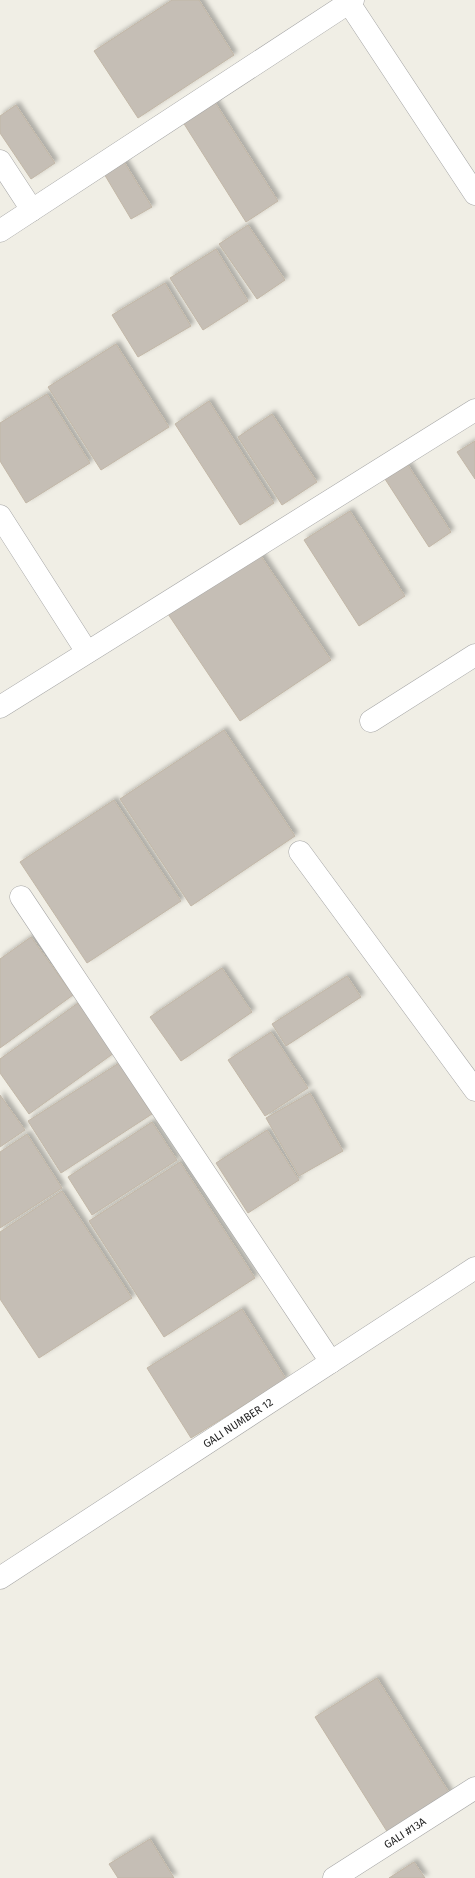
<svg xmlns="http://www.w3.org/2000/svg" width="475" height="1878" font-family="'Fira Sans',sans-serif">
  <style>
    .building { fill: #c5beb5; stroke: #c2b7a7; filter: url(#shadow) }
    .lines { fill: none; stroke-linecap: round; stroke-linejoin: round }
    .minor-casing { stroke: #a6a6a6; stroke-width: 23 }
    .minor { stroke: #fff; stroke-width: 22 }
    .labels { text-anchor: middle; stroke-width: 3; stroke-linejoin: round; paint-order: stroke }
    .street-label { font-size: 11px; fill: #1f1f1f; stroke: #fff }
  </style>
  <defs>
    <filter id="shadow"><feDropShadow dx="3.5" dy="-3.5" stdDeviation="2" flood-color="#0004"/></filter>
  </defs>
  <rect width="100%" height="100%" fill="#f0eee5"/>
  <!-- building -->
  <g class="building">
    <polygon points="172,0 199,0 234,55 138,118 94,51"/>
    <polygon points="213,99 278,201 246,222 181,119"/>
    <polygon points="16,105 55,163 31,179 0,133 0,116"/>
    <polygon points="123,160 152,207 131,219 103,172"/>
    <polygon points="248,225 285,280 257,299 219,244"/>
    <polygon points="216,249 248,301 203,330 170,278"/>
    <polygon points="165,283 191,326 138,357 112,315"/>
    <polygon points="116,344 169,427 101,470 48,387"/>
    <polygon points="47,394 90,463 26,503 0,461 0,423"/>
    <polygon points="209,401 274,503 240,525 175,424"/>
    <polygon points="272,414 317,482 282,505 238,437"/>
    <polygon points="475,441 475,479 457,452"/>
    <polygon points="408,465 451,532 429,547 385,479"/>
    <polygon points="350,511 405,596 359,626 304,540"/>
    <polygon points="257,550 331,660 240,721 166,611"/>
    <polygon points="224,730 295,836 191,906 120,799"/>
    <polygon points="114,800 181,901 87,963 20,862"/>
    <polygon points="31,937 73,995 0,1048 0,959"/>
    <polygon points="222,968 252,1012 181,1061 150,1017"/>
    <polygon points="347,976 361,997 286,1046 272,1024"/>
    <polygon points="78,1003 114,1053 29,1114 0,1073 0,1059"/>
    <polygon points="271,1032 308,1088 265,1116 228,1060"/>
    <polygon points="119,1063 152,1114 61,1173 28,1121"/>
    <polygon points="310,1093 343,1151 299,1176 266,1118"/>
    <polygon points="0,1095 25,1130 0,1147"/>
    <polygon points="152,1122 177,1160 92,1215 68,1177"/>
    <polygon points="267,1130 299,1180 248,1213 216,1163"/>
    <polygon points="27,1134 62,1188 0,1228 0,1152"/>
    <polygon points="180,1162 255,1278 164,1337 89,1221"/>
    <polygon points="62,1191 132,1298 39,1358 0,1299 0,1232"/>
    <polygon points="242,1309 286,1379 191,1438 147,1368"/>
    <polygon points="377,1678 450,1794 388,1833 315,1717"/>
    <polygon points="150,1839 174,1878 118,1878 109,1864"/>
    <polygon points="414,1862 425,1878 389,1878"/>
  </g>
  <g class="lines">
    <defs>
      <g id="minor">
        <polyline points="347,0 475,194"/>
        <polyline points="0,161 32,210"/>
        <polyline points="0,231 353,0"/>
        <polyline points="0,516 87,652"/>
        <polyline points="0,707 475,410"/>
        <polyline points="371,721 475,655"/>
        <polyline points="300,852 475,1090"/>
        <polyline points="21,897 331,1362"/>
        <path id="s1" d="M0,1578L475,1268"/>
        <path id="s2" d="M334,1878L475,1788"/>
      </g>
    </defs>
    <!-- minor casing -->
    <use href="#minor" class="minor-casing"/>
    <!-- minor -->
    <use href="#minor" class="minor"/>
  </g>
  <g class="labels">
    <!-- street labels -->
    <g class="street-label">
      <text dy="4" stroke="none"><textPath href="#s1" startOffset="284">GALI NUMBER 12</textPath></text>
      <text dy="4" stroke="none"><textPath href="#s2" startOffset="84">GALI #13A</textPath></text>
    </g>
  </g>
</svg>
